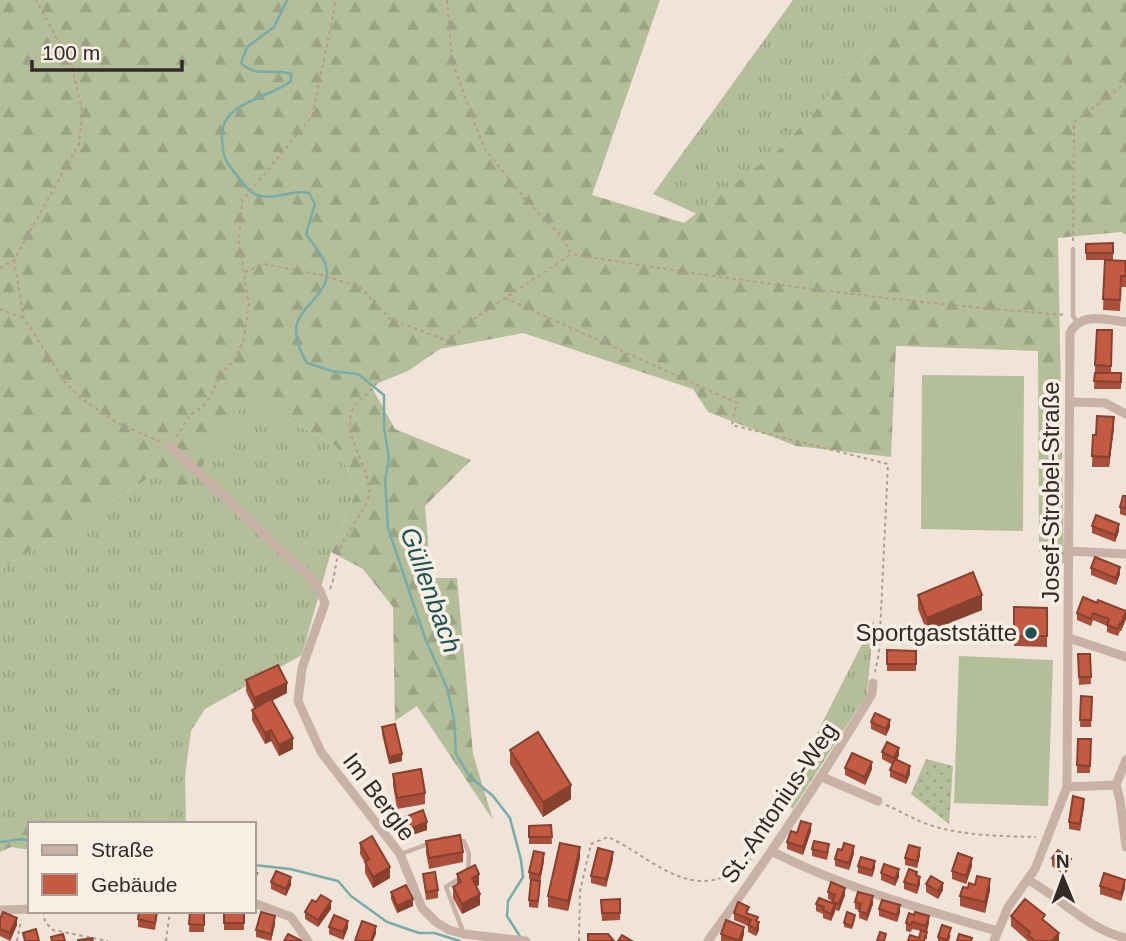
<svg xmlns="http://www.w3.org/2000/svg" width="1126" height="941" font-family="Helvetica,sans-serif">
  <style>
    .grass { fill: url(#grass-tufts) }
    .forest { fill: url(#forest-firs) }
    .park { fill: url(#park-dots) }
    .pitch { fill: #b4be99 }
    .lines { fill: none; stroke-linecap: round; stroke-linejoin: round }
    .stream { stroke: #78acab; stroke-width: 2.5 }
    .path { stroke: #b39c8f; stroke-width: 2; stroke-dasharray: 3.5 3.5; stroke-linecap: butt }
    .lane { stroke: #c7b2a5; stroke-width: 4.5 }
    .street { stroke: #c7b2a5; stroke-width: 9 }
    .wall { fill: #a84e3a }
    .shaded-wall { fill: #88402f }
    .building { fill: #c35b43; stroke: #88402f; stroke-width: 2 }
    .poi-dot { fill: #1d5353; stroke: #f8eee4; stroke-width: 2.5 }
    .labels { text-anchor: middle; stroke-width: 7; stroke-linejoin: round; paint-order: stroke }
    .street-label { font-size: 24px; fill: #332926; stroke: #f8eee4 }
    .poi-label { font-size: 24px; fill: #332926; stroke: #f8eee4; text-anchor: end }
    .water-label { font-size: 26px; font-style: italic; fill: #1d5353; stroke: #f8eee4 }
  </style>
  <defs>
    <pattern id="grass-tufts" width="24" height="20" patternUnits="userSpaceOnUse" patternTransform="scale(1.75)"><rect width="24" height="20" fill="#b4be99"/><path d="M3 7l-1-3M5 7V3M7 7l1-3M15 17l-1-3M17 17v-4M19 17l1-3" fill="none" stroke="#9ba384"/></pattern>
    <pattern id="forest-firs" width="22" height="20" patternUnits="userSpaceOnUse" patternTransform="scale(1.75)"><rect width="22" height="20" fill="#b4be99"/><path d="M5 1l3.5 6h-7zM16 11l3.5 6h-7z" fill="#9ba384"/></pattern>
    <pattern id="park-dots" width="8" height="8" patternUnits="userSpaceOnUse" patternTransform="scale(1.75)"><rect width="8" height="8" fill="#b4be99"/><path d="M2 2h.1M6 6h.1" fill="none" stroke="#9ba384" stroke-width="1.8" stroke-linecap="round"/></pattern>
  </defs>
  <rect width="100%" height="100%" fill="#f0e3d8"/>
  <!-- grass -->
  <g class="grass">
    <polygon points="793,0 932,0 895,22 782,147 697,214 653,194"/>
    <polygon points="248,397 337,447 357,490 331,552 302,655 205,709 191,731 185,776 186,824 30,824 30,828 0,829 0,570 162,470 185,490"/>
    <polygon points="874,620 867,694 793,809 783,801"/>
  </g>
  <!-- forest -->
  <g class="forest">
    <polygon points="0,0 660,0 592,195 684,223 782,147 895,22 932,0 1126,0 1126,235 1121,232 1058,238 1064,563 1051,563 1051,552 1039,552 1038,351 896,346 891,457 796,446 708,412 693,389 523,333 440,349 408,371 371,386 395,429 471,460 425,506 431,578 457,578 473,754 493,820 417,706 395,721 393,607 363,569 331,552 357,490 337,447 248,397 185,491 162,470 0,570"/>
    <polygon points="23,827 30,828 30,850 11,847 0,852 0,829"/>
  </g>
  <!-- park -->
  <polygon class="park" points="926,759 953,766 949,824 911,794"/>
  <!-- pitch -->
  <g class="pitch">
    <polygon points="922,375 1024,376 1023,531 921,529"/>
    <polygon points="959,656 1053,660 1048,806 954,803"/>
  </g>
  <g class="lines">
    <!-- stream -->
    <g class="stream">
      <path d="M287,0L274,27L247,47L241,63C255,78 274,68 291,74V81C269,99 219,102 222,138C223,151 223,158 231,168C238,176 247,192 257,195C276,201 290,189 309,193L315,204L306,234C312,243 321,253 325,263C337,292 295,306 296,331C296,343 301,353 307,363L332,371L358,374L384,395V428L389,458L385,480L388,528L425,638L447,688L454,719L456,754L470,777L493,796L510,818L521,860L523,877L508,901L507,916L521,938"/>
      <polyline points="0,842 22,839 30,841"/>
      <polyline points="254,865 290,869 338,881 351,896 387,922 419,933 434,933 460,941"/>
    </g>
    <!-- path -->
    <g class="path">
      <path d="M447,0L452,61L484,148L527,201L561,236L571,254C735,281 900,302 1065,315"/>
      <polyline points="1073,241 1074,122 1126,83"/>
      <polyline points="14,260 24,318 64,381 79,397 116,422 162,443"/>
      <polyline points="0,268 14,260 79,144 82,111 72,67 36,0"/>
      <polyline points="245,272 264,264 321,275 360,287 390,319 448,341 472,320 570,255"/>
      <polyline points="505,298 737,403 732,425 888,464 879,653 875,672"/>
      <polyline points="0,309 23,318"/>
      <polyline points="176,437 191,414 201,408 209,399 222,373 236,358 244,338 249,305 239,242 242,201 312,117 336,0"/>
      <path d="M330,589C336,575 335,559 341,546C347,532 368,507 369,493C370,466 341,436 353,409C357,401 371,392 378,381"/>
      <path d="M886,805C900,811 913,819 927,824C962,836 1000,836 1036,837"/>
      <polyline points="44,911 45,922 53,930 108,941"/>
      <polyline points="17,941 21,920"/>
      <polyline points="166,941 170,911"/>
      <path d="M579,941L580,891L591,844L608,837C645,853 684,897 728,875C737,871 746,862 755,856"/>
    </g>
    <!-- lane -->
    <g class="lane">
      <polyline points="1073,249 1073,316 1078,323"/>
      <polyline points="455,842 464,841 469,854 468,872"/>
      <polyline points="401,854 444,838 447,841"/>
      <polyline points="462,877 446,887 464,934"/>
    </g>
    <!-- street -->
    <g class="street">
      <polyline points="1071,402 1105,403 1126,414"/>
      <polyline points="170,446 312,579 320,591 325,603 302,668 298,701 321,752 400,854 422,908 436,922 449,930 464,934 526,941"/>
      <polyline points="1069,551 1126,554"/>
      <polyline points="1069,638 1126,657"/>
      <polyline points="822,777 878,801"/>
      <polyline points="1116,785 1120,800 1126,847"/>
      <polyline points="1067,787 1116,785 1126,760"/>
      <path d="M773,852C846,889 919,908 997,931"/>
      <path d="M1028,880C1062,898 1088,930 1126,938"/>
      <polyline points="254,903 291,917 308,941"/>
      <polyline points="0,910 30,909"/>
      <path d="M708,941C766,861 821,779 872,694L873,683"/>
      <path d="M994,941L1008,907L1035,869L1067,787L1070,333C1081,311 1106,320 1126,322"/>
    </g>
  </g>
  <!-- wall -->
  <g class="wall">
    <polygon points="1113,243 1113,260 1126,266 1126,287 1121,287 1120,311 1103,310 1105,260 1086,260 1086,244"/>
    <polygon points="1097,330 1112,330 1111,373 1121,373 1121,389 1094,389"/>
    <polygon points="1114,428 1109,467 1092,467 1093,435 1096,435"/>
    <polygon points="1126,496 1126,516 1120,514 1120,507"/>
    <polygon points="1092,526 1119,531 1115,542 1092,533"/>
    <polygon points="1091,568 1120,574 1116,585 1091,575"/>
    <polygon points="918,595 982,610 927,632 918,609"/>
    <polygon points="1097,603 1126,611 1126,619 1121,631 1120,631 1118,636 1107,632 1107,626 1093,620 1091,626 1077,620 1077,613"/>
    <polygon points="1047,608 1047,647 1014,646 1014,636"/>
    <polygon points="887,650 916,651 916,671 887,671"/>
    <polygon points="1078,654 1090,654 1091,684 1079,685"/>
    <polygon points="246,680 287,693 272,701 293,749 279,756 271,741 265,744 252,720 252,710 254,708 246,691"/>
    <polygon points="1081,696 1092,697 1091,727 1080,727"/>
    <polygon points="871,722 890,727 886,736 871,729"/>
    <polygon points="382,727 402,761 389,764 382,734"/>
    <polygon points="1078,739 1091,739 1090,773 1077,773"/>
    <polygon points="510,750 571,799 543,817 510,764"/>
    <polygon points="882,752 899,755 897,760 910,774 906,784 890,777 890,770 893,765 882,759"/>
    <polygon points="845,768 872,769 865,785 845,775"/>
    <polygon points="393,774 425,793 425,804 397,809 393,785"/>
    <polygon points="1084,806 1080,831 1069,829 1069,822"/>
    <polygon points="405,817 427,830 409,836 405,824"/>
    <polygon points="551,825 552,844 529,844 529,826"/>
    <polygon points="811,831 803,855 787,849 787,842 797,833"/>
    <polygon points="426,841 463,852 463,862 429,869 426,852"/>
    <polygon points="360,843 390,878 373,888 365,873 365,863 360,854"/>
    <polygon points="812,849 829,851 827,860 812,856"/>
    <polygon points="854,853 849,870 835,866 835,859"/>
    <polygon points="920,855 917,868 905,865 905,858"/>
    <polygon points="580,858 568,911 548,907 548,896"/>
    <polygon points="1052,858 1071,866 1064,875 1052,866"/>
    <polygon points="613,859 606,887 591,883 591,876"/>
    <polygon points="544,861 540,881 540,889 538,908 529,907 529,900 535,881 529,879 529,872"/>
    <polygon points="858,866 875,868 872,877 858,873"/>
    <polygon points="972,866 966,884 952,879 952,871"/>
    <polygon points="881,873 899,877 895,886 881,880"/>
    <polygon points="423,874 438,890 438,898 426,900"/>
    <polygon points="457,874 479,885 476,886 480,905 462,914 453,898 453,887 457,885"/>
    <polygon points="917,876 920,884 917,894 904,889 904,882"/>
    <polygon points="271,882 291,885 286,896 271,889"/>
    <polygon points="926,884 943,890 938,899 926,892"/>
    <polygon points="1100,886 1125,888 1121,901 1100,894"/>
    <polygon points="968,888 990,890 985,913 960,906 960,896"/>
    <polygon points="391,892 413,906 397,913 391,899"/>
    <polygon points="828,892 845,895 839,911 835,910 831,921 823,918 823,914 816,911 816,904 832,903 832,901 828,899"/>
    <polygon points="601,900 620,913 620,920 602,921"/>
    <polygon points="855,902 873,904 867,921 859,918 859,910 855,909"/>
    <polygon points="331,909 318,927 305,919 305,912"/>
    <polygon points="879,909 900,912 897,922 879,916"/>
    <polygon points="158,911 155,930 138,927 138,919"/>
    <polygon points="190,911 204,911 204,932 189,932"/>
    <rect x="224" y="911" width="20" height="19"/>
    <polygon points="734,913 749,914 758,922 759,930 756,936 748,932 748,926 734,920"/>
    <polygon points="909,913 929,923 927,932 927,939 919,938 921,931 912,929 911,932 906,931 906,923"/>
    <polygon points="1011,916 1045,921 1059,941 1028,941 1011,926"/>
    <polygon points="0,919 17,925 10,941 0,936"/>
    <polygon points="855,919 852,929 844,927 844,923"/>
    <polygon points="275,924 271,941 256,937 256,930"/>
    <polygon points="329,927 348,928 343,940 329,934"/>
    <polygon points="721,934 744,934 742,941 721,941"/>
    <polygon points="951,935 949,941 938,941 938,937"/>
  </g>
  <!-- shaded-wall -->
  <g class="shaded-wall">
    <polygon points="1114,417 1114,428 1109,467 1109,457"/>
    <polygon points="1119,524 1119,531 1115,542 1115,535"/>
    <polygon points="1120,567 1120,574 1116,585 1116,578"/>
    <polygon points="982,595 982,610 927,632 927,618"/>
    <polygon points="1126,612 1126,619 1121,631 1121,624"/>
    <polygon points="287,683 287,693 254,709 254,698"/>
    <polygon points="890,720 890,727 886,736 886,729"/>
    <polygon points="271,730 271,741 265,744 265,733"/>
    <polygon points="293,738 293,749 279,756 279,745"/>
    <polygon points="899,748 899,755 894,765 894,758"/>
    <polygon points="402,754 402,761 389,764 389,757"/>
    <polygon points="872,762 872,769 865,785 865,777"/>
    <polygon points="910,766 910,774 906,784 906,777"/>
    <polygon points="571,785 571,799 543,817 543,802"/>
    <polygon points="1084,799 1084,806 1080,831 1080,824"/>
    <polygon points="427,822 427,830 409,836 409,829"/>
    <polygon points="811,824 811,831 803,855 803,847"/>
    <polygon points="854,846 854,853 849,870 849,863"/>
    <polygon points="580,847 580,858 568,911 568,901"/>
    <polygon points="920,848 920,855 917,868 917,861"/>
    <polygon points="613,852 613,859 606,887 606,879"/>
    <polygon points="544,853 544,861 540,882 540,875"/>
    <polygon points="972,858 972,866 966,884 966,876"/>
    <polygon points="1071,859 1071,866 1064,875 1064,868"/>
    <polygon points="875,861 875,868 872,877 872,870"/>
    <polygon points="390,867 390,878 373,888 373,877"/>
    <polygon points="899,869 899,877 895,886 895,879"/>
    <polygon points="257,873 257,881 254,890 254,883"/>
    <polygon points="479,874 479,885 472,889 472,878"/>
    <polygon points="291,877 291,885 286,896 286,889"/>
    <polygon points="920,877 920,884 917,894 917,886"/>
    <polygon points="990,879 990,890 985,913 985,902"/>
    <polygon points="1125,880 1125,888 1121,901 1121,893"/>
    <polygon points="943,883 943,890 938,899 938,891"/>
    <polygon points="845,888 845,895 839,911 839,904"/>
    <polygon points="480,894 480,905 462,914 462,904"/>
    <polygon points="873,896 873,904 867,921 867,914"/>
    <polygon points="413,899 413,906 397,913 397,906"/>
    <polygon points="331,901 331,909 318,927 318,920"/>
    <polygon points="835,904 835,912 831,921 831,914"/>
    <polygon points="900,905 900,912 897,922 897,915"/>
    <polygon points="275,916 275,924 271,941 271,934"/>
    <polygon points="929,916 929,923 926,933 926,926"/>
    <polygon points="17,918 17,925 10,941 10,933"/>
    <polygon points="348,921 348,928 343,940 343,932"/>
    <polygon points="759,922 759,930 756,936 756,929"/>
    <polygon points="376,926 376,934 373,941 371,941"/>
    <polygon points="744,927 744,934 742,941 739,941"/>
    <polygon points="1059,933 1059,941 1052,941"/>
  </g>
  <!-- building -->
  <g class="building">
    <polygon points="1113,243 1113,253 1086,253 1086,244"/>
    <polygon points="1105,260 1125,261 1126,276 1121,276 1120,300 1103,299"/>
    <polygon points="1097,330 1112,330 1111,366 1095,365"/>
    <polygon points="1095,373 1121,373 1121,382 1094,381"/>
    <polygon points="1097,416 1114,417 1109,457 1092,456 1093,435 1096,435"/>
    <polygon points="1123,496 1126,496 1126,509 1120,507"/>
    <polygon points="1096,515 1119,524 1115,535 1092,526"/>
    <polygon points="1095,557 1120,567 1116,578 1091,568"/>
    <polygon points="973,572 982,595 927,618 918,595"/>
    <polygon points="1083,597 1097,603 1098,600 1126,611 1121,624 1120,623 1118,629 1107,625 1109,619 1093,613 1091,619 1077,613"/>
    <polygon points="1014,607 1047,608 1047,636 1014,636"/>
    <polygon points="887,650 916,651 916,664 887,664"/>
    <polygon points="1078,654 1090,654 1091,677 1079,677"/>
    <polygon points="278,665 287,683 254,698 246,680"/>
    <polygon points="1081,696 1092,697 1091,720 1080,720"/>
    <polygon points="271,699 293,738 279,745 271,730 265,733 252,710"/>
    <polygon points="875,713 890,720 886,729 871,722"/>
    <polygon points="395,724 402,754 389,757 382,727"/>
    <polygon points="538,732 571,785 543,802 510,750"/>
    <polygon points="1078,739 1091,739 1090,766 1077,765"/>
    <polygon points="887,742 899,748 894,758 882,752"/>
    <polygon points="852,753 872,762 865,777 845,768"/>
    <polygon points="895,759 910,766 906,777 890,770"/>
    <polygon points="421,769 425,793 397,798 393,774"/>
    <polygon points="1073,796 1084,799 1080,824 1069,822"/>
    <polygon points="423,810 427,822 409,829 405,817"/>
    <polygon points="801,821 811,824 803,847 787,842 791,831 797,833"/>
    <polygon points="551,825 552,837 529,837 529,826"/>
    <polygon points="460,835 463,852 429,858 426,841"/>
    <polygon points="372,836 390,867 373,877 365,862 369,859 360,843"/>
    <polygon points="814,841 829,844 827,853 812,849"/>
    <polygon points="560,843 580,847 568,901 548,896"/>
    <polygon points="844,843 854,846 849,863 835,859 838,849 842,850"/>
    <polygon points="909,845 920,848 917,861 905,858"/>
    <polygon points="598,848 613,852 606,879 591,876"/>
    <polygon points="1058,850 1071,859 1064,868 1052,858"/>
    <polygon points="534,851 544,853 540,875 529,872"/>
    <polygon points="958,853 972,858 966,876 952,871"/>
    <polygon points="861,857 875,861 872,870 858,866"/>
    <polygon points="884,864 899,869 895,879 881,873"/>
    <polygon points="475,865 479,874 472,878 480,894 462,904 453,887 461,882 457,874"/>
    <polygon points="909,869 917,872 916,875 920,877 917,886 904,882"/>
    <polygon points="276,871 291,877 286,889 271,882"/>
    <polygon points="254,872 257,873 254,883"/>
    <polygon points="435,872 438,890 426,892 423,874"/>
    <polygon points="1104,873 1125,880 1121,893 1100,886"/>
    <polygon points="931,876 943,883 938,891 926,884"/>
    <polygon points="977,876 990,879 985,902 960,896 963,887 968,888 969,883 975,885"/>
    <polygon points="531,880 540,881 538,901 529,900"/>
    <polygon points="831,882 845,888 839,904 832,902 835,895 828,892"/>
    <polygon points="406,885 413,899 397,906 391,892"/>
    <polygon points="858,892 873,896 867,914 859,911 861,904 855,902"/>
    <polygon points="321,895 331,901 318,920 305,912 312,900 316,902"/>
    <polygon points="819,898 835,904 831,914 823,910 824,907 816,904"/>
    <polygon points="620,899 620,913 602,913 601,900"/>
    <polygon points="1025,899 1045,915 1042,919 1059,933 1052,941 1035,941 1028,935 1030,932 1011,916"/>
    <polygon points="882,900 900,905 897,915 879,909"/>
    <polygon points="738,902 749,907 746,913 758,917 756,921 759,922 756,929 748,925 751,920 734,913"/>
    <polygon points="139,911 157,911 155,923 138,919"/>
    <polygon points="190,911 204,911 204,925 189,924"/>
    <rect x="224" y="911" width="20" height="12"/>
    <polygon points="3,912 17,918 10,933 0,929 0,919"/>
    <polygon points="261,912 275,916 271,934 256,930"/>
    <polygon points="847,912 855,915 852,926 844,923"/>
    <polygon points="915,912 929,916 926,926 912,922 911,925 906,923 909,913 914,915"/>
    <polygon points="334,915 348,921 343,932 329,927"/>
    <polygon points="726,920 744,927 739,941 721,934"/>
    <polygon points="362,921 376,926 371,941 355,941"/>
    <polygon points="942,925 951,928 947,940 938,937"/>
    <polygon points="36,929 39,941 25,941 23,933"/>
    <polygon points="921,930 927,932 924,941 908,941 910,935 919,938"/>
    <polygon points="880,932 886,934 884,941 877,941"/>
    <polygon points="63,934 65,941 52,941 51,937"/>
    <polygon points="288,934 302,941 284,941"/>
    <polygon points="588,934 608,934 614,941 588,941"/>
    <polygon points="959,934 972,938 971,941 957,941"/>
    <polygon points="622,935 632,941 618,941"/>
    <polygon points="92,938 93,941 78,941 78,940"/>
  </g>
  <!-- markers -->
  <circle class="poi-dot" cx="1031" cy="633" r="7"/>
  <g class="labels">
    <!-- street labels -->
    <g class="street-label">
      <text transform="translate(1051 492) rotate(-90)" y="8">Josef-Strobel-Straße</text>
      <text transform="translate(379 797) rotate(53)" y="8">Im Bergle</text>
      <text transform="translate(779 803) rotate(-56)" y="8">St.-Antonius-Weg</text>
    </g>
    <!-- poi labels -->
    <g class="poi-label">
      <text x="1017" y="641">Sportgaststätte</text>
    </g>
    <!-- water labels -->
    <g class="water-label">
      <text transform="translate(431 590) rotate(70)" y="9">Güllenbach</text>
    </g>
  </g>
  <!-- legend -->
  <rect x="28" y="822" width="228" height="91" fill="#f8eee4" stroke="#a99f98" stroke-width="2"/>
  <rect x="42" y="845" width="35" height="10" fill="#c7b2a5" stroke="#a99f98" stroke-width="2"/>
  <text x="91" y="857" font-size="21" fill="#332926">Straße</text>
  <rect x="42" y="874" width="35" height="21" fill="#c35b43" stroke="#a99f98" stroke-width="2"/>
  <text x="91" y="892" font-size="21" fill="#332926">Gebäude</text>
  <!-- north arrow -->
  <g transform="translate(1063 878) rotate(359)" stroke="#f8eee4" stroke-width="5" paint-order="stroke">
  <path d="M0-5L12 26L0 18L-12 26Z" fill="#332926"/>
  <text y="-10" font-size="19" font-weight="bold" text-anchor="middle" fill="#332926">N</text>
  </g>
  <!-- scale -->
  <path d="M32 60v10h150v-10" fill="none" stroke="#332926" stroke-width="3.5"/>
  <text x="42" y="60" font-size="21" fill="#332926" stroke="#f8eee4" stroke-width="5" paint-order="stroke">100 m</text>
</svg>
